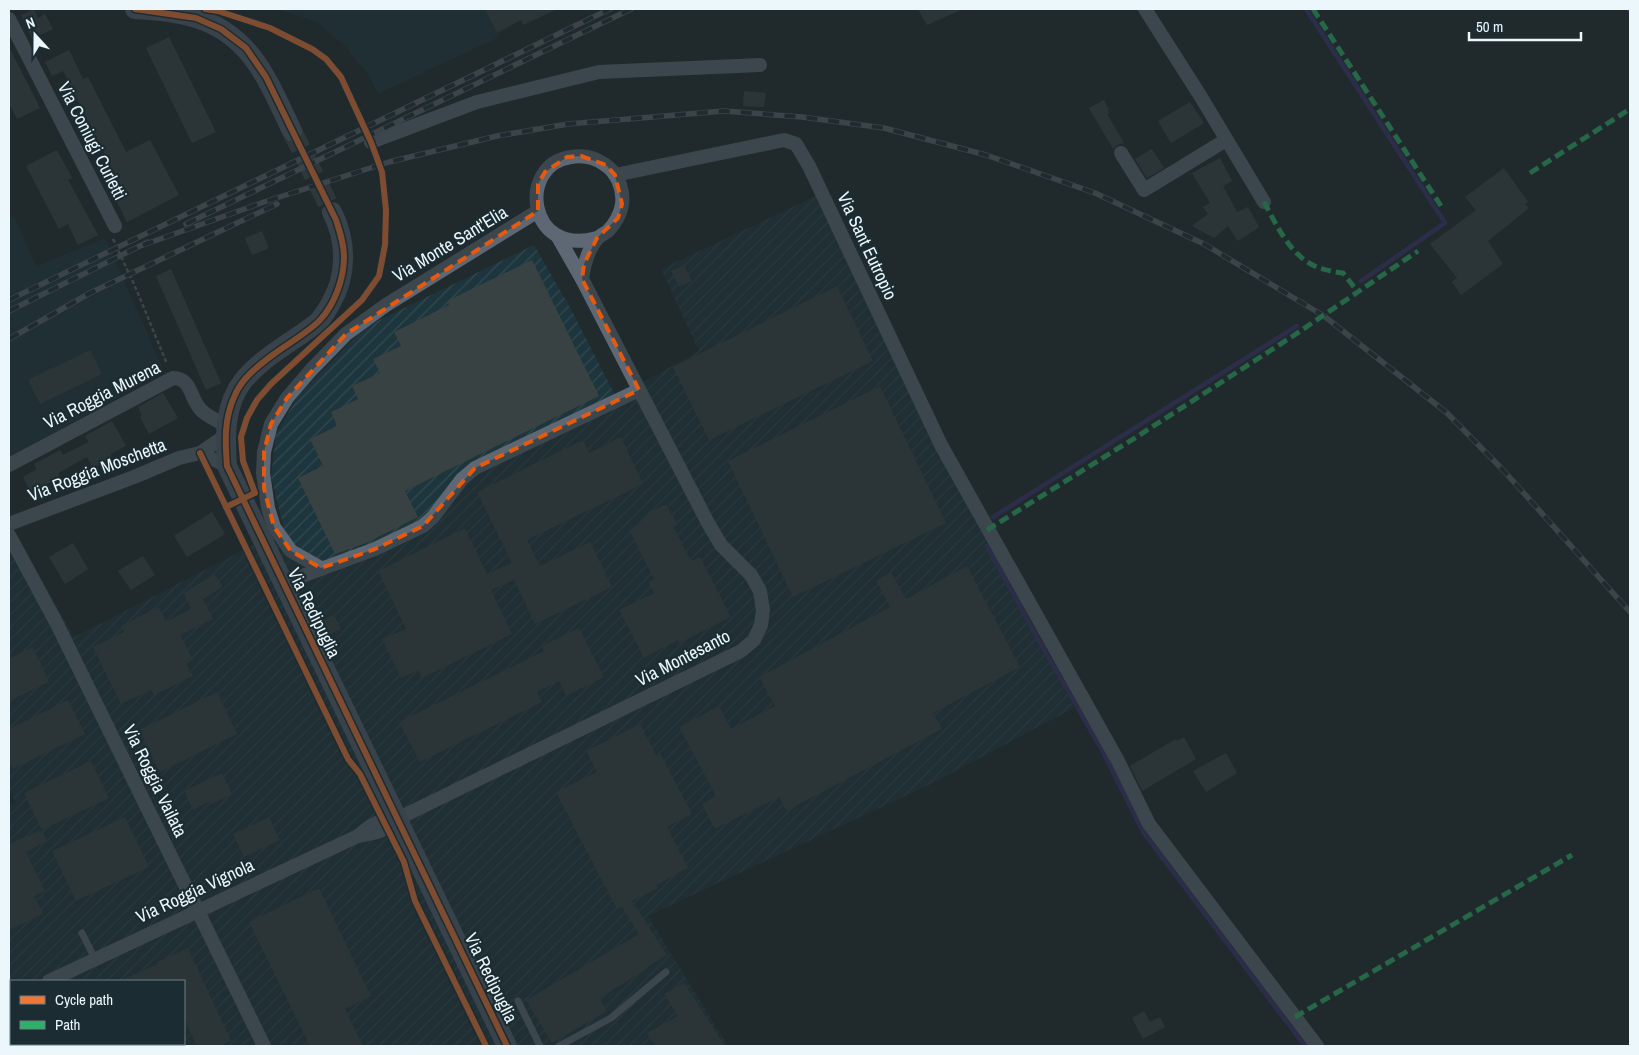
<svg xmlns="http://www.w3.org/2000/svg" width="1639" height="1055" font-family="'Archivo Narrow',sans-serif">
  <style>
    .built { fill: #1d353d }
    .industrial { fill: url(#industrial-furrows); fill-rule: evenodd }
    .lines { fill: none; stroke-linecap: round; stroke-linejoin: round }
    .stream { stroke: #3b336c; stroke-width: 4.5 }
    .building { fill: #394243 }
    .secondary-tunnel { stroke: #3f494c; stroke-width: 20; stroke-dasharray: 20 10; stroke-linecap: butt }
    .path { stroke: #5c656c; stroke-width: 2.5; stroke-dasharray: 4 2.5; stroke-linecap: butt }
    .lane { stroke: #5d6874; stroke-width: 7 }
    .street { stroke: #5d6874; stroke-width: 14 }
    .secondary { stroke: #54616d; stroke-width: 20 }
    .rail-casing { stroke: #5b6469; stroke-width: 5.5 }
    .rail { stroke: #1b2d33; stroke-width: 4; stroke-dasharray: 11; stroke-linecap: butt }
    .quiet { stroke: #2db169; stroke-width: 5; stroke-dasharray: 10 5; stroke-linecap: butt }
    .cycleway-casing { stroke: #1b2d33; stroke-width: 9 }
    .cycleway { stroke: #f07635; stroke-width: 6 }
    .marked { fill: none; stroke: #e8590c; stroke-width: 4; stroke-dasharray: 10 6; stroke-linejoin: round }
    .labels { text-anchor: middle; stroke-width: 4.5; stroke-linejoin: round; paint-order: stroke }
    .street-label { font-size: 18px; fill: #ecf7fb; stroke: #1b2d33 }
  </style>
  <defs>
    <pattern id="industrial-furrows" width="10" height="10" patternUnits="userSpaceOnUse" patternTransform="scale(1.25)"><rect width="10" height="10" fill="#1d353d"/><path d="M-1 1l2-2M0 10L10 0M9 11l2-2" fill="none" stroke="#334950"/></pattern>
  </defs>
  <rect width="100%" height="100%" fill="#212a2d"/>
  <!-- built -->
  <g class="built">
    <polygon points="278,9 485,9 499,37 378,94 368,74 344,45 314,21"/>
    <polygon points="14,216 36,266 105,238 164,371 9,458 9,219"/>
  </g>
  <!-- industrial -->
  <path class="industrial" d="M816,196L1074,708L933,783L648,916L728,1046H9V805L15,802L9,788V554L24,548L74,637L284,529L271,477L276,434L298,396L365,327L534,245L572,311L616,397L699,351L661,269ZM11,981H184V1044H11Z"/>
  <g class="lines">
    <!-- stream -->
    <g class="stream">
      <polyline points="1306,9 1445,223 1361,281"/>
      <polyline points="1628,9 1630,12"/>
      <polyline points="993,517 1297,326"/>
      <polyline points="987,546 1038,639 1102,750 1143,832 1305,1046"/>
    </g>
  </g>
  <!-- building -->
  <g class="building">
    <polygon points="34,9 38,18 45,14 53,29 32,39 21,15"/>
    <polygon points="485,9 557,9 523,25 521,20 497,33"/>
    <polygon points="918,9 963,9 927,25"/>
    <polygon points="169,37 216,132 192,143 146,48"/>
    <polygon points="9,47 40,108 17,119 9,103"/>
    <polygon points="69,50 83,79 88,77 126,152 150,140 179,195 127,222 100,166 108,161 63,71 52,76 45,62"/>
    <polygon points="744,91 766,93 764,107 743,106"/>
    <polygon points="1104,100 1109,110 1108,111 1109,113 1107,114 1124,143 1117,145 1113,149 1089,108"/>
    <polygon points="1190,102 1204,123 1171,143 1158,121"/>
    <polygon points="1152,149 1164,168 1147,178 1135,159"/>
    <polygon points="57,150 72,178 68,180 98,235 78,245 68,224 59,229 26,166"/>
    <polygon points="1220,158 1232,181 1223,186 1237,212 1248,207 1259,227 1238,241 1228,226 1214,238 1192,226 1208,214 1203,207 1210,203 1192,173"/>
    <polygon points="1504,168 1528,202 1525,204 1529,208 1488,241 1503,264 1461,295 1452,282 1457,278 1430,244 1476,210 1465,197"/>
    <polygon points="262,231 269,248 252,255 245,238"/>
    <polygon points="532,260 599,396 405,491 418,517 366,543 335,554 298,478 323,466 310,439 337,426 331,412 358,399 352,386 380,373 373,359 401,346 394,332 449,305 447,301"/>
    <polygon points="684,265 692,281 679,287 671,271"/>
    <polygon points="171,269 221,383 206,390 156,276"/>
    <polygon points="837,286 873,361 709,440 673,367"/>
    <polygon points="90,350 102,374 40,404 28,380"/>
    <polygon points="880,386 946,523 793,597 728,461"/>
    <polygon points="163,393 178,418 149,434 140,417 142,415 138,407"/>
    <polygon points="112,421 126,446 110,454 112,457 93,468 87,457 58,473 60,477 31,493 23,477 37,469 34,464 60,450 63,455 89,442 85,436"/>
    <polygon points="621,437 643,484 527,540 540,566 590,542 612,587 535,624 514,580 491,590 512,634 422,678 418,670 401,678 382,639 406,629 378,571 465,528 487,574 512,563 477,492 583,440 589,453"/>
    <polygon points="666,504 677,524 673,526 691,561 700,557 731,617 679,643 678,640 644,658 619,610 654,593 648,582 654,579 629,530 640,524 648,513"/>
    <polygon points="212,512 225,534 187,557 174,536"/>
    <polygon points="73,543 88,569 65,584 49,557"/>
    <polygon points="143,556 155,575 131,590 118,571"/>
    <polygon points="967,566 1020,667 933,713 942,729 786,811 779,797 715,829 702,804 716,796 679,727 719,706 731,729 775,706 759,677 890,607 876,581 891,572 906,599"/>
    <polygon points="215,574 223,587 203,599 213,619 180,635 193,660 186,663 193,676 154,695 151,690 121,704 93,647 124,632 121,626 159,607 166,622 191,609 183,593"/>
    <polygon points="334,615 341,629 323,638 316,623"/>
    <polygon points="579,628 604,677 566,696 559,681 537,692 542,702 420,762 399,722 544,651 542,646"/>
    <polygon points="33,647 49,682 9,701 9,659"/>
    <polygon points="217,692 237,734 160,772 139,730"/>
    <polygon points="68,700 85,734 13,769 9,761 9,729"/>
    <polygon points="640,724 656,755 660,753 692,814 667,827 688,868 656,885 658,888 632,901 667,955 646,968 647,969 599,998 607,1011 552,1043 526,1000 639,934 622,907 617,909 556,792 597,772 586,751"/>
    <polygon points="1184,737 1196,759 1142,791 1130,766 1176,739 1177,741"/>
    <polygon points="1226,753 1237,773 1206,792 1193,771"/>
    <polygon points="91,761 109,798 42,830 24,793"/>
    <polygon points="222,773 232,794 211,804 210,801 193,810 184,791"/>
    <polygon points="125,817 149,867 76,901 52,851"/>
    <polygon points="269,817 280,840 244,857 233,834"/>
    <polygon points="42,830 47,841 26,852 45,891 34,896 43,914 9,930 9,844"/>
    <polygon points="319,888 371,996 345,1009 363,1046 310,1046 249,922"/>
    <polygon points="188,948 231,1041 220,1046 197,1046 184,1018 184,981 120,981 158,964 157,962"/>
    <polygon points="684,983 691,994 725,1046 655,1046 647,1033 678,1016 664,994"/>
    <polygon points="1144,1011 1150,1022 1160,1017 1165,1027 1143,1039 1132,1018"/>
  </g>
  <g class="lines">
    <!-- secondary-tunnel -->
    <polyline class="secondary-tunnel" points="292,131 332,212"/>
    <!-- path -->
    <polyline class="path" points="113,239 137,291 167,364"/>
    <!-- lane -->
    <g class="lane">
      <polyline points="82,933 95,959"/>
      <polyline points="518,1001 540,1046"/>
      <polyline points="559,1046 611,1018 666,972"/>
    </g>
    <!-- street -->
    <g class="street">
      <polyline points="1145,9 1201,97 1264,202"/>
      <polyline points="9,19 115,226"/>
      <polyline points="371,142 477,102 599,72 760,65"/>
      <polyline points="1121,153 1144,190 1226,140"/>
      <polyline points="615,175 784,140 796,144 809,166 941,445 1118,761 1149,824 1317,1046"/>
      <path d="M582,279C584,265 587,251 596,240C599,236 604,234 608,231C615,224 621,213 622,204C624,189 617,172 604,164C594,157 583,155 571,157C517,164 527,258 597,238"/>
      <polyline points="200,453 227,466"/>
      <path d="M9,465L173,378C192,378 190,399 201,410C208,417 218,421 226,425"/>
      <polyline points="9,524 134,477 179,458 200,453 225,436"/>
      <polyline points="9,535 57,624 264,1046"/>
      <polyline points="321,568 291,551 274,527 268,508 263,473 264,452 271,424 287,398 311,370 346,334 386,305 538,211"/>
      <polyline points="284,585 294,579 375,549 423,526 433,517 462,479 475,468 639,390"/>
      <path d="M358,836C376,833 384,832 397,819L741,651L754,640L761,625L763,610L760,591L751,575L721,545L708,523L582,279L558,237"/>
      <path d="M49,981L358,836C372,824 378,820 397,819"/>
      <polyline points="9,1001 11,1000"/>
    </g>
    <!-- secondary -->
    <g class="secondary">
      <path d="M135,9C155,10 177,12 196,18C252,35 269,83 292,131"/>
      <path d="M332,212C347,241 347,275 331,303C327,310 323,317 318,322C293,342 263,356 243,381C224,405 225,437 227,466L507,1046"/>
    </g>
    <defs>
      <g id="rail">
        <polyline points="186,224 631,9"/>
        <polyline points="143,245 264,202 389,162 497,136 568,124 724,111 802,117 884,128 986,155 1095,193 1204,244 1324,316 1447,413 1504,471 1630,612"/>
        <polyline points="9,300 610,9"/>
        <polyline points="9,311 148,242"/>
        <polyline points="9,339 90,293 277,204"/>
      </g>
    </defs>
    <!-- rail casing -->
    <use href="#rail" class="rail-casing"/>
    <!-- rail -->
    <use href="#rail" class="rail"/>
    <!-- quiet -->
    <g class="quiet">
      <polyline points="1313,9 1441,206"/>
      <polyline points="1530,173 1630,109"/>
      <path d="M1264,202C1278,228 1293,261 1323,269C1329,271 1336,272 1343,273L1358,292"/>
      <polyline points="987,530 1138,436 1293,336 1418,251"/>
      <polyline points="1295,1017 1572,855"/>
    </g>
    <defs>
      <g id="cycleway">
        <path d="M135,9L196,18L221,29L246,48L266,77L336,220C340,232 344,244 344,257C344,278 335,304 320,320C310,331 286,345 274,354C259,365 242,378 235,395C224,418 225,441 227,466L507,1046"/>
        <polyline points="205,9 218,11 270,28 312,49 326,59 341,77 371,142 382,172 386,210 385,245 379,276 362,300 271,384 257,400 247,418 241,437 243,461 255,493 226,507"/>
        <polyline points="200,453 348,759 360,774 404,862 415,901 486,1046"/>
      </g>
    </defs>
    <!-- cycleway casing -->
    <use href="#cycleway" class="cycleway-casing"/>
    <!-- cycleway -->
    <use href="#cycleway" class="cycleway"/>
  </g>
  <!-- marked area -->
  <path d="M0 0H1639V1055H0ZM581,156L606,165L615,175L622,204L618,218L597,238L584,264L582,279L639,390L475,468L423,526L375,549L321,568L291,551L274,527L264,488V452L271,424L287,398L346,334L538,211V184L545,172L567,157Z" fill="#212a2d" fill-opacity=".55" fill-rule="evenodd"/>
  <path class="marked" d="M581,156L606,165L615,175L622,204L618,218L597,238L584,264L582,279L639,390L475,468L423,526L375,549L321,568L291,551L274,527L264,488V452L271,424L287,398L346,334L538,211V184L545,172L567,157Z"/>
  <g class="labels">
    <!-- street labels -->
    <g class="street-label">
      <text transform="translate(92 141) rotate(63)" y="6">Via Coniugi Curletti</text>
      <text transform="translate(450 244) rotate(-31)" y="6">Via Monte Sant'Elia</text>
      <text transform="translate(867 246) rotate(65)" y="6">Via Sant Eutropio</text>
      <text transform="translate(102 395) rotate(-27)" y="6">Via Roggia Murena</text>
      <text transform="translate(97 470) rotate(-21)" y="6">Via Roggia Moschetta</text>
      <text transform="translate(314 613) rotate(64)" y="6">Via Redipuglia</text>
      <text transform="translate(683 658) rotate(-27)" y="6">Via Montesanto</text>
      <text transform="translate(155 781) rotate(64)" y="6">Via Roggia Vailata</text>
      <text transform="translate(195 891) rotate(-25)" y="6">Via Roggia Vignola</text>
      <text transform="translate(491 978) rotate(64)" y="6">Via Redipuglia</text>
    </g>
  </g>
  <!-- border -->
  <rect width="1639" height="1055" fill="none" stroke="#ecf7fb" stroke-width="20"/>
  <!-- legend -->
  <rect x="10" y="980" width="175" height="65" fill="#1b2d33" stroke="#6f7e83"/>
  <rect x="20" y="996" width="25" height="8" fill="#f07635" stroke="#6f7e83"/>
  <text x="55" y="1005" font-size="15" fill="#ecf7fb">Cycle path</text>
  <rect x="20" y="1021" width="25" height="8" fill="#2db169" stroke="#6f7e83"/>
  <text x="55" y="1030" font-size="15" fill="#ecf7fb">Path</text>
  <!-- north arrow -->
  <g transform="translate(35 35) rotate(339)" stroke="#1b2d33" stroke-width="4" paint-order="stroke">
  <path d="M0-4L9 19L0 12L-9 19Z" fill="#ecf7fb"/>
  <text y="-8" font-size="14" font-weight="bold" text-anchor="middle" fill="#ecf7fb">N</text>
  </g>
  <!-- scale -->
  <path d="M1469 32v8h112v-8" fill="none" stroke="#ecf7fb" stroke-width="2.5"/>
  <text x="1476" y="32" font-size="15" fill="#ecf7fb" stroke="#1b2d33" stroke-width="4" paint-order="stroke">50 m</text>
</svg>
